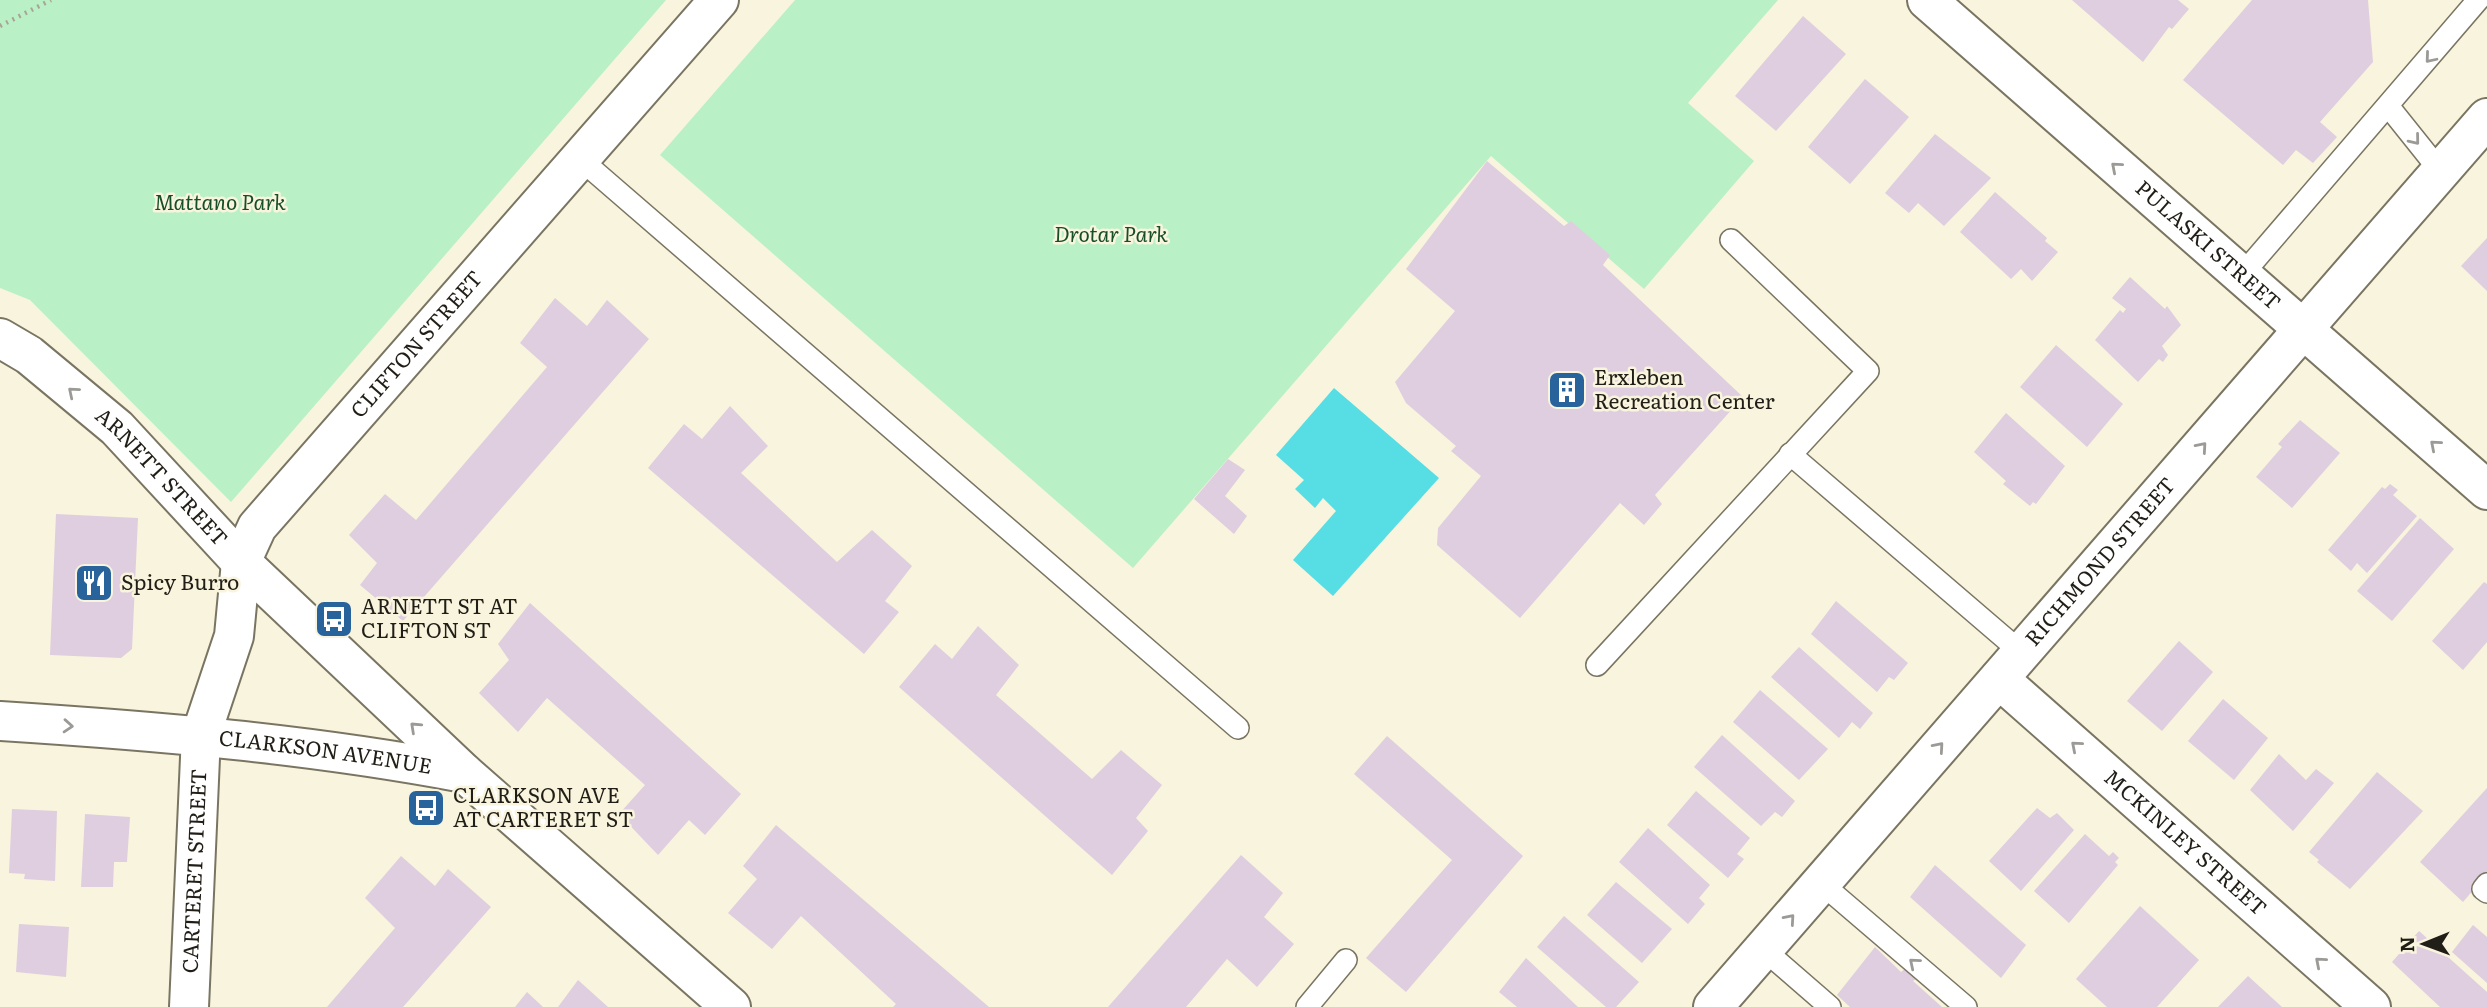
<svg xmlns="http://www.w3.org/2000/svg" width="2487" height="1007" font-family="Literata,serif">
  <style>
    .green { fill: #baf0c5 }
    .water { fill: #57dee4 }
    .building { fill: #dfcedf }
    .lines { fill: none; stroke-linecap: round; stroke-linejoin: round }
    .service-casing { stroke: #7a7562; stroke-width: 24 }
    .minor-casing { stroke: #7a7562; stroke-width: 42 }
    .path { stroke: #a9a594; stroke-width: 4.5; stroke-dasharray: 2 5; stroke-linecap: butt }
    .service { stroke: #fff; stroke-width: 21 }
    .minor { stroke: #fff; stroke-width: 38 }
    .oneway { stroke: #9b9a96 }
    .labels { text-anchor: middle; stroke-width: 5; stroke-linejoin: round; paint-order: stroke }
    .park-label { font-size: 21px; font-style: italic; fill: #154e27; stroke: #f9f4dd }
    .street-label { font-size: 21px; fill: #201e16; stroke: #f9f4dd }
    .poi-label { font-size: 21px; fill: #201e16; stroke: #f9f4dd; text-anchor: start }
  </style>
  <rect width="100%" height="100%" fill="#f9f4dd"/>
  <!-- green -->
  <g class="green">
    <polygon points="0,0 666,0 231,502 30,300 0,288"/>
    <polygon points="795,0 1778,0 1688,103 1754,161 1644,289 1491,156 1133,568 660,155"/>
  </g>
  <!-- water -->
  <polygon class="water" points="1334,388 1439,478 1333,596 1293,560 1336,511 1323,498 1315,508 1295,489 1304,480 1276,455"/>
  <!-- building -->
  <g class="building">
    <polygon points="2072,0 2178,0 2189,9 2172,29 2169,27 2143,62"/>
    <polygon points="2252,0 2368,0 2373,62 2320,122 2337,137 2313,163 2296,150 2283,165 2183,80"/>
    <polygon points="1803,16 1846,54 1776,131 1735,96"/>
    <polygon points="1865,79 1909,117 1850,184 1808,147"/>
    <polygon points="1935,134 1991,178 1944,226 1918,203 1909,213 1885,193"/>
    <polygon points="1487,161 1564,226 1571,221 1610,255 1603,265 1743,397 1655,495 1662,504 1644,525 1620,503 1520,618 1437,545 1438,528 1481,476 1451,451 1456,446 1406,403 1395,382 1455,311 1406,269"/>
    <polygon points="1995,192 2047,238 2045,241 2058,252 2032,281 2021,269 2011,279 1960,232"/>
    <polygon points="2487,238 2487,291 2461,266"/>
    <polygon points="2130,277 2165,309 2167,306 2181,325 2162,346 2168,355 2163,362 2159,359 2138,382 2095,340 2120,310 2123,313 2126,309 2112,298"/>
    <polygon points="555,298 587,326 607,300 649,339 403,621 360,585 377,563 349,535 385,494 416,520 547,367 520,343"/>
    <polygon points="2056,345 2123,404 2087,447 2020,387"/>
    <polygon points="730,406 768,446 741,473 837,562 872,530 912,566 885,601 899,612 864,654 648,468 684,424 702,439"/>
    <polygon points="2006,413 2065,466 2036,504 2033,502 2030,506 2003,484 2006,481 1974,452"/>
    <polygon points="2300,420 2340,453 2292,508 2256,477 2282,447 2278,444"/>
    <polygon points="1228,459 1245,470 1225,496 1247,516 1234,534 1194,499"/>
    <polygon points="2390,484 2398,490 2393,495 2417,516 2367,573 2357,563 2351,571 2328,550 2382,487 2385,489"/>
    <polygon points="56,514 138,518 132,649 121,658 50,655"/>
    <polygon points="2420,518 2454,549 2392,621 2357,591"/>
    <polygon points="2484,582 2487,584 2487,642 2463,670 2432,641"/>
    <polygon points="1836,601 1908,663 1894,680 1889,677 1877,692 1811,634"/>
    <polygon points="530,603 741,794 705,835 689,820 658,855 619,814 645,785 547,698 518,732 479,693 509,660 498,644"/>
    <polygon points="978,626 1019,665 996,695 1092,779 1121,750 1162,785 1136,818 1148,831 1112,875 899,687 935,644 952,659"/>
    <polygon points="2179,641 2213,672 2162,731 2127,701"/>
    <polygon points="1799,647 1873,713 1860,729 1852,722 1839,738 1771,677"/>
    <polygon points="1760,690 1828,749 1799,780 1733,722"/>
    <polygon points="2223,699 2268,738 2234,780 2188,741"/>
    <polygon points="1722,735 1795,801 1782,817 1775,812 1761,826 1694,767"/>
    <polygon points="1387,736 1523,856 1406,992 1366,958 1452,860 1354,774"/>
    <polygon points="2279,754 2306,780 2316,769 2334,783 2293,831 2250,790"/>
    <polygon points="2377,772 2423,811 2350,889 2317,862 2319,860 2309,852"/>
    <polygon points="2487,788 2487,874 2463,902 2420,862"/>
    <polygon points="1696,791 1750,838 1737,854 1744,859 1728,878 1667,825"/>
    <polygon points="2037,808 2050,818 2057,813 2074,830 2021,891 1989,861"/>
    <polygon points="12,809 57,811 55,881 24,879 25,874 9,873"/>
    <polygon points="85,814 130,817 127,862 114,862 113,887 81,887"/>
    <polygon points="776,825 989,1007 893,1007 896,1004 801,916 772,949 728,913 757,879 743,866"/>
    <polygon points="1648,828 1710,885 1699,898 1705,904 1688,924 1619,862"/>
    <polygon points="2085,834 2109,856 2113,852 2119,858 2115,862 2118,865 2069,923 2034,891"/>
    <polygon points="1241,855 1283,893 1264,917 1294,944 1257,987 1227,959 1186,1007 1108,1007"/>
    <polygon points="401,856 435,886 448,869 491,907 403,1007 327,1007 395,928 365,898"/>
    <polygon points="1935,865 2026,945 2001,978 1910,897"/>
    <polygon points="1616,882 1672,929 1642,963 1587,915"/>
    <polygon points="2140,906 2199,960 2157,1007 2107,1007 2076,979"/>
    <polygon points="1564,916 1639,982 1616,1007 1606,1007 1537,947"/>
    <polygon points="19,924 69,927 66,977 16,972"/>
    <polygon points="2473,925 2487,937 2487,983 2452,952"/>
    <polygon points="2419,931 2487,992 2487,1007 2440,1007 2392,962"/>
    <polygon points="1875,947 1901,972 1906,968 1916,979 1913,981 1942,1007 1850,1007 1837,995"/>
    <polygon points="1526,958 1578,1007 1517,1007 1499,992"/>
    <polygon points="2248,976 2282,1007 2218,1007"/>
    <polygon points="578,980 608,1007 558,1007"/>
    <polygon points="527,992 543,1007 515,1007"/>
  </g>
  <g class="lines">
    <defs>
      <g id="service">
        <polyline points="2389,107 2441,172"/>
        <polyline points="579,158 1238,728"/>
        <polyline points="2241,276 2478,0"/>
        <polyline points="1790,454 2022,653"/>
        <polyline points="1597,665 1868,371 1731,240"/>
        <polyline points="1821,883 1966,1007"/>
        <polyline points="2487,884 2483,889 2487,892"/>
        <polyline points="1763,949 1830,1007"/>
        <polyline points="1307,1007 1346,960"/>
      </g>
      <g id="minor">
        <path id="s1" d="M1927,0L2487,490"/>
        <path id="s2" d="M0,338L29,355L117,428L241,562L464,773L731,1007"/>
        <path id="s3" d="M1999,679L2371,1007"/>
        <path id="s4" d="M0,721C157,731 310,744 464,773"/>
        <path id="s5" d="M189,1007L201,735L234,636L241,562L257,527L719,0"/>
        <path id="s6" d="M1713,1007L2487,118"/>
      </g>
    </defs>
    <!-- service casing -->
    <use href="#service" class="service-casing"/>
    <!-- minor casing -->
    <use href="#minor" class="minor-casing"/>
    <!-- path -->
    <polyline class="path" points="0,26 51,0"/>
    <!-- service -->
    <use href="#service" class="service"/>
    <!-- minor -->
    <use href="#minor" class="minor"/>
  </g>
  <!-- one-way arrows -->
  <defs><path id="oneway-chevron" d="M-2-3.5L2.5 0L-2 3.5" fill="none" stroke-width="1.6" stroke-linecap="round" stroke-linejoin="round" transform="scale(1.75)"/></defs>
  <g class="oneway">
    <use href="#oneway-chevron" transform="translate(2430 58) rotate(130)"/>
    <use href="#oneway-chevron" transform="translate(2415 140) rotate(51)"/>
    <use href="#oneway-chevron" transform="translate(2116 167) rotate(-139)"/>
    <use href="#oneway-chevron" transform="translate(73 392) rotate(-140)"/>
    <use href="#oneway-chevron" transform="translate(2435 445) rotate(-139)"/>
    <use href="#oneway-chevron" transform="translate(2202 447) rotate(-49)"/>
    <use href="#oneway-chevron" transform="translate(68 726) rotate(4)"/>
    <use href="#oneway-chevron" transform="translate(415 727) rotate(-137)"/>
    <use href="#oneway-chevron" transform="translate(2076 746) rotate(-139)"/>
    <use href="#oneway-chevron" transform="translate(1939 747) rotate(-49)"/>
    <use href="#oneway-chevron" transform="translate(1790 919) rotate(-49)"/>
    <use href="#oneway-chevron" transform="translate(2320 962) rotate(-139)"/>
    <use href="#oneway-chevron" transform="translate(1914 963) rotate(-140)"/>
  </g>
  <!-- icons -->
  <defs>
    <symbol id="building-square" viewBox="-11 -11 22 22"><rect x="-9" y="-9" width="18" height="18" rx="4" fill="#28649b" stroke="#f9f4dd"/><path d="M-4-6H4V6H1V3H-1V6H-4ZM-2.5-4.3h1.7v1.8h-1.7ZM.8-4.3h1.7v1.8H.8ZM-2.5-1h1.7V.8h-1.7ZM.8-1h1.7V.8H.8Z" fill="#fff"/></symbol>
    <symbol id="restaurant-square" viewBox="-11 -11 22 22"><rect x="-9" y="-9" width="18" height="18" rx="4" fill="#28649b" stroke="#f9f4dd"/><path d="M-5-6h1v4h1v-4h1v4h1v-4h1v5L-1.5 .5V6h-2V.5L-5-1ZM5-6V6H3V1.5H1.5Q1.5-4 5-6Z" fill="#fff"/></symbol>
    <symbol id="bus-square" viewBox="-11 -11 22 22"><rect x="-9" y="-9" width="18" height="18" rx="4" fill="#28649b" stroke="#f9f4dd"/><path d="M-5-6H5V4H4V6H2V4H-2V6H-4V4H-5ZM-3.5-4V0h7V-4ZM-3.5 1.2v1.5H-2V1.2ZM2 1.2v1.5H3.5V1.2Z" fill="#fff"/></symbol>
  </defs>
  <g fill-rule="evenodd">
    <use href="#building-square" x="1545" y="368" width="44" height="44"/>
    <use href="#restaurant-square" x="72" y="561" width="44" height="44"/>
    <use href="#bus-square" x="312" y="597" width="44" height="44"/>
    <use href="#bus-square" x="404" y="786" width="44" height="44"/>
  </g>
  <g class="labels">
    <!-- park labels -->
    <g class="park-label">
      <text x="220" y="210">Mattano Park</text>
      <text x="1111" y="242">Drotar Park</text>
    </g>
    <!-- street labels -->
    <g class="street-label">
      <text dy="7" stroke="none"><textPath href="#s1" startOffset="373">PULASKI STREET</textPath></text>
      <text dy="7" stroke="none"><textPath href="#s5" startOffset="732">CLIFTON STREET</textPath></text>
      <text dy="7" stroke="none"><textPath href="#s2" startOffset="214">ARNETT STREET</textPath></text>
      <text dy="7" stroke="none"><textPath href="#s6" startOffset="590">RICHMOND STREET</textPath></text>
      <text dy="7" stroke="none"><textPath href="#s4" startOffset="327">CLARKSON AVENUE</textPath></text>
      <text dy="7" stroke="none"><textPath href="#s3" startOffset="248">MCKINLEY STREET</textPath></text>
      <text dy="7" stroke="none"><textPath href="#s5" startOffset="136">CARTERET STREET</textPath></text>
    </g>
    <!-- poi labels -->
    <g class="poi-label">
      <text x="1594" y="385">Erxleben<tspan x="1594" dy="24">Recreation Center</tspan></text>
      <text x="121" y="590">Spicy Burro</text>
      <text x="361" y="614">ARNETT ST AT<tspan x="361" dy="24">CLIFTON ST</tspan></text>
      <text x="453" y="803">CLARKSON AVE<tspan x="453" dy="24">AT CARTERET ST</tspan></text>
    </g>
  </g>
  <!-- north arrow -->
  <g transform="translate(2424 944) rotate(269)" stroke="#f9f4dd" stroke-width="5" paint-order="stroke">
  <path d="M0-5L12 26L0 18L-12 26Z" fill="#201e16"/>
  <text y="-10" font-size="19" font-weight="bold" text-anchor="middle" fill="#201e16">N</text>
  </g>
</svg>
